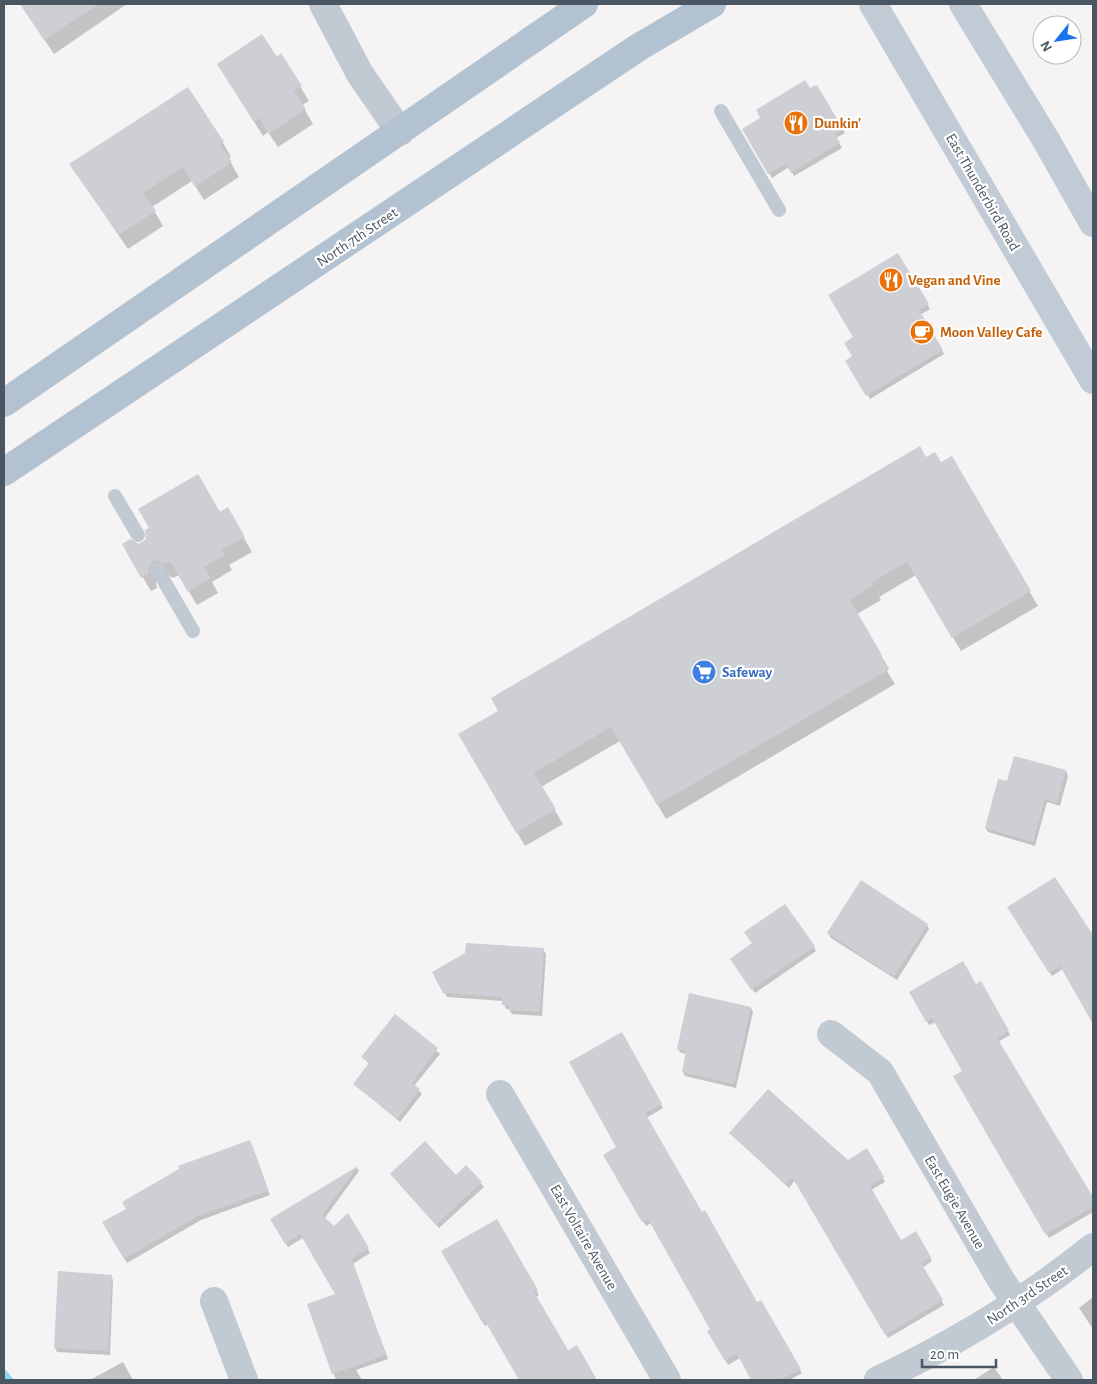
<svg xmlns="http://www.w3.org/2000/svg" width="1097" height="1384" font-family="'Alegreya Sans',sans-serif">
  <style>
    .shadow { fill: #0003 }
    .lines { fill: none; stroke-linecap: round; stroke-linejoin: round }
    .stream { stroke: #90daee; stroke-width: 8 }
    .building { fill: #cdcfd5 }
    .service { stroke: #c1cad2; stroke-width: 14 }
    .minor { stroke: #c1cad2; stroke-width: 28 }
    .secondary { stroke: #c1cbd6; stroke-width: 28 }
    .primary { stroke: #b3c2d1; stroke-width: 28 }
    .labels { text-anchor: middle; stroke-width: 4.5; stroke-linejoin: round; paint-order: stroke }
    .food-label { font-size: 15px; font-weight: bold; fill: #c56008; stroke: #fff; text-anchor: start }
    .street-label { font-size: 15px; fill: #4a5661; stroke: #fff }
    .shop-label { font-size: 15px; font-weight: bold; fill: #366cbe; stroke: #fff; text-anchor: start }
  </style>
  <rect width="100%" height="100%" fill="#f5f3f3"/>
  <!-- shadow -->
  <g class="shadow">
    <polygon points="20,4 127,4 54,54"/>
    <polygon points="281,55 309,101 302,105 313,124 278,147 268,132 263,136 227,79"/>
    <polygon points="816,86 845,133 836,138 842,148 794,176 789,167 772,178 744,130"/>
    <polygon points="223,143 231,157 228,158 239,177 204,200 192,181 152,207 163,226 128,249 70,164"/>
    <polygon points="897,255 930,309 920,315 944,354 870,399 847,361 854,357 855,338"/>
    <polygon points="926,458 941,464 951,458 1038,606 961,651 916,575 879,597 881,600 857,614 889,669 887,671 895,684 666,819 620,741 541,787 563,824 525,846 460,735"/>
    <polygon points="227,509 252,552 229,565 232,570 212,582 218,593 197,605 179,575 173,578 166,574 160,576 156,583 157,588 151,591 124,545 139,545"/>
    <polygon points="1066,771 1068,776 1060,806 1047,802 1035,846 988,832 986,828 1008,783"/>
    <polygon points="1055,879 1093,938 1093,1021 1063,969 1052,976 1009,908"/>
    <polygon points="927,925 929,929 897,980 831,938 828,933"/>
    <polygon points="814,947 816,951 755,993 734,963"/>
    <polygon points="543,949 546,954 542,1016 512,1014 509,1009 506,1009 503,1001 447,997 433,972"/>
    <polygon points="980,983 1010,1035 998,1042 1093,1200 1093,1212 1049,1238 954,1077 964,1071 936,1022 929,1025 910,992 976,986"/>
    <polygon points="751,1008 753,1012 736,1088 685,1076 683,1072 687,1054 681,1053 678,1049"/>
    <polygon points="395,1016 440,1054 414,1086 422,1094 400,1122 355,1084 370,1065 363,1057"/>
    <polygon points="621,1034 663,1108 646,1118 701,1213 757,1304 761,1302 802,1373 790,1380 753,1380 740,1358 728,1365 709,1331 711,1330 651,1223 646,1226 605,1155 618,1148"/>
    <polygon points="730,1133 847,1161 867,1150 885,1182 871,1190 901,1241 915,1233 932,1261 922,1268 944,1305 888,1338 795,1180 789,1188"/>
    <polygon points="252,1145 270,1195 201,1220 127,1263 104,1223"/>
    <polygon points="466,1167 484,1187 439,1228 391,1174 456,1177"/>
    <polygon points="357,1168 359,1171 324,1219 334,1228 347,1215 370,1253 353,1264 388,1359 356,1370 362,1380 336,1380 309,1304 337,1294 303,1238 288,1247 272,1219"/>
    <polygon points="496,1221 539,1295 536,1297 568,1352 576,1347 595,1380 521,1380 488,1324 485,1326 442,1252"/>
    <polygon points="111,1276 113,1280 110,1355 57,1352 55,1348"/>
    <polygon points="1093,1297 1093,1329 1079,1308"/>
    <polygon points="123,1362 133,1380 90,1380"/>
    <polygon points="994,1367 1003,1380 974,1380"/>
  </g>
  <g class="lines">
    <!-- stream -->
    <polyline class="stream" points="4,1374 9,1380"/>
  </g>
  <!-- building -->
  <g class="building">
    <polygon points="20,4 99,4 44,40"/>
    <polygon points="262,34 277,57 281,53 302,86 294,91 306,109 269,134 259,118 254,122 217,64"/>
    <polygon points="805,80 810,88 817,85 843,129 835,134 840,143 791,173 786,164 768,174 742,129 760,118 756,110"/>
    <polygon points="188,87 224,142 220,144 232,162 195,187 183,167 143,193 156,211 119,235 69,164"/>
    <polygon points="898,253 929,304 919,310 943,350 866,396 845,361 852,356 844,343 853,337 828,295"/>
    <polygon points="920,446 926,457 935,452 941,462 952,456 1031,591 952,638 907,562 872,582 874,585 850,600 882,655 880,656 888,670 657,805 611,727 534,773 556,809 516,833 458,734 498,711 491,698"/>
    <polygon points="198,474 220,512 228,507 245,537 222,550 225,555 204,567 211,578 188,592 170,561 164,564 157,560 152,562 148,569 149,573 141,578 122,544 130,539 139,544 146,539 145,530 149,528 138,509"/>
    <polygon points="1014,756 1066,770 1057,803 1045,799 1033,842 985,828 998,779 1007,781"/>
    <polygon points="1055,877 1093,935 1093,1024 1060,966 1049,973 1007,907"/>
    <polygon points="861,880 928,924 894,977 827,933"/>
    <polygon points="785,904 815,946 751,990 730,959 752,943 744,932"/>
    <polygon points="466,943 544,948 540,1012 508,1010 508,1005 502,1005 502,997 443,993 432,972 465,953"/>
    <polygon points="963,961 976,984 981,981 1009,1031 997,1038 1093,1197 1093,1207 1045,1234 953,1076 962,1071 932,1018 926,1022 909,992"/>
    <polygon points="689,993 751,1007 734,1084 682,1072 686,1051 677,1049"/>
    <polygon points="395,1014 438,1048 412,1083 420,1089 397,1119 353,1084 369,1063 361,1057"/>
    <polygon points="622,1032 662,1104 645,1113 702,1212 705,1210 757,1302 761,1300 801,1369 780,1380 751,1380 737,1354 725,1361 707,1331 710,1329 648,1219 642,1222 603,1155 616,1147 569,1062"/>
    <polygon points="768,1089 848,1160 867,1148 884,1177 870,1186 901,1240 916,1231 931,1257 921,1263 943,1300 885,1335 792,1177 786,1184 729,1133"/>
    <polygon points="250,1140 268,1191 198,1216 124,1259 102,1222 126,1209 122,1202 179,1169 178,1166"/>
    <polygon points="425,1141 456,1175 466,1165 482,1182 436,1225 390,1174"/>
    <polygon points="358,1166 322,1215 334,1226 348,1213 369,1248 352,1259 386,1355 332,1374 307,1304 335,1294 300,1234 285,1244 270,1219"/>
    <polygon points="497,1219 538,1290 534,1292 568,1350 577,1345 597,1380 519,1380 485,1321 482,1322 441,1251"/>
    <polygon points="58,1271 112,1275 108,1351 54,1348"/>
  </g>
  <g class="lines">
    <!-- service -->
    <g class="service">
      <polyline points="721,111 779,210"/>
      <polyline points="115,496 138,535"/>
      <polyline points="157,569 193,631"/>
    </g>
    <!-- minor -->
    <g class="minor">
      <polyline points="323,4 360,74 400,132"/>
      <polyline points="831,1034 880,1072 1001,1280 1069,1380"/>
      <polyline points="500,1094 667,1380"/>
      <polyline points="214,1301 244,1380"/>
      <path d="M878,1380C956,1343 1026,1301 1093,1247"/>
    </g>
    <!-- secondary -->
    <g class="secondary">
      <polyline points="873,4 1093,380"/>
      <polyline points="963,4 1046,140 1093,223"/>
    </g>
    <!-- primary -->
    <g class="primary">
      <polyline points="4,403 584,4"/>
      <polyline points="4,472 639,47 712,4"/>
    </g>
  </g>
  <!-- icons -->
  <defs>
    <symbol id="restaurant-disc" viewBox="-11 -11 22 22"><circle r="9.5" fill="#e8710a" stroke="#fff"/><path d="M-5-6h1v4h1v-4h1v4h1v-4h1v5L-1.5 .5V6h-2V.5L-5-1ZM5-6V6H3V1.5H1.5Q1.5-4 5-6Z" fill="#fff"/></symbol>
    <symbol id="cafe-disc" viewBox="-11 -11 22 22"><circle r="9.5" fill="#e8710a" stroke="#fff"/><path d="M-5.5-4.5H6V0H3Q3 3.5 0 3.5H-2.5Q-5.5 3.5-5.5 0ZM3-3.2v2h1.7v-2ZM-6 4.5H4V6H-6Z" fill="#fff"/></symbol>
    <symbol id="supermarket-disc" viewBox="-11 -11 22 22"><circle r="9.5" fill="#3f7fe0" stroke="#fff"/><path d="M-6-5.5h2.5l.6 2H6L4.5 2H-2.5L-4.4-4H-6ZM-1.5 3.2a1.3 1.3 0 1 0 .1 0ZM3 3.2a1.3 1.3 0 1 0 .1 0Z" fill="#fff"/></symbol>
  </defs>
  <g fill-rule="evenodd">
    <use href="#restaurant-disc" x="782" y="109" width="28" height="28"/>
    <use href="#restaurant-disc" x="877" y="266" width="28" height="28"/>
    <use href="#cafe-disc" x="908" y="318" width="28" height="28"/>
    <use href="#supermarket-disc" x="690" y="658" width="28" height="28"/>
  </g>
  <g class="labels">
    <!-- food labels -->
    <g class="food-label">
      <text x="814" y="128">Dunkin'</text>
      <text x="908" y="285">Vegan and Vine</text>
      <text x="940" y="337">Moon Valley Cafe</text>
    </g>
    <!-- street labels -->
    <g class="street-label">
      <text transform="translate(983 192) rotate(60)" y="5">East Thunderbird Road</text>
      <text transform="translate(357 237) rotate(-34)" y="5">North 7th Street</text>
      <text transform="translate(955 1202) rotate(60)" y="5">East Eugie Avenue</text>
      <text transform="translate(584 1237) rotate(60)" y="5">East Voltaire Avenue</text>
      <text transform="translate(1027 1295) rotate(-34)" y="5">North 3rd Street</text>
    </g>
    <!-- shop labels -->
    <g class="shop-label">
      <text x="722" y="677">Safeway</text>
    </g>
  </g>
  <!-- border -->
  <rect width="1097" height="1384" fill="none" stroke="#4a5661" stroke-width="10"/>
  <!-- north arrow -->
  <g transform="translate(1057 40) rotate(240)"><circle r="24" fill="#ffffff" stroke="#b7bbc0"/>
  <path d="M0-4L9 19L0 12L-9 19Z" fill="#1a73e8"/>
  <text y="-8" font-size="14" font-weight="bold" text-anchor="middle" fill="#4a5661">N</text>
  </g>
  <!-- scale -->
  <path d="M922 1359v8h74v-8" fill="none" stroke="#4a5661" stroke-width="2.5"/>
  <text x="930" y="1359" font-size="15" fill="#4a5661" stroke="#ffffff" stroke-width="4" paint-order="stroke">20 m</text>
</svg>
